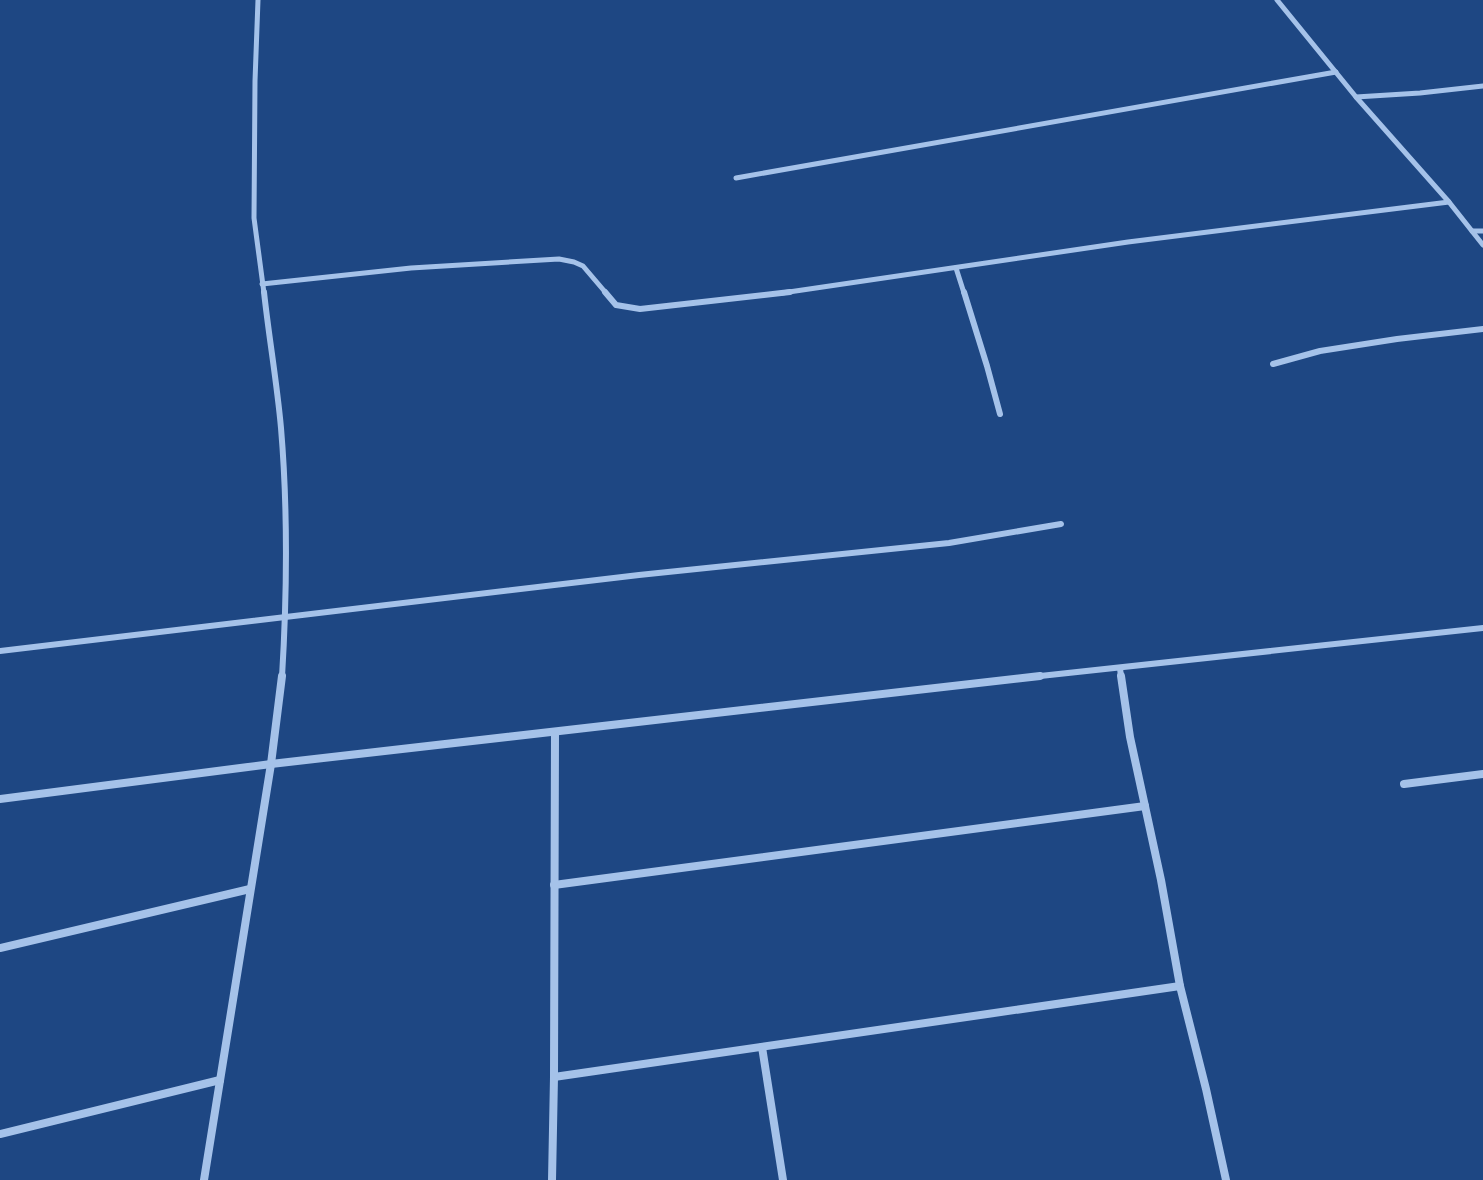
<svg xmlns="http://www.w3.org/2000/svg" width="1483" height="1180" font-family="Barlow,sans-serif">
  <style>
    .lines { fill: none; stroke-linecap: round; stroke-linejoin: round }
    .minor-far2 { stroke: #a5c2e9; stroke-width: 5 }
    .minor-far1 { stroke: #a5c2e9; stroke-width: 6 }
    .minor { stroke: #a5c2e9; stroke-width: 8 }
  </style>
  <rect width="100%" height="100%" fill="#1e4783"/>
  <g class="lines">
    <!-- minor-far2 -->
    <g class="minor-far2">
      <polyline points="258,0 255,81 254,218 264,293"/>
      <polyline points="1277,0 1356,97 1449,202 1483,245"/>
      <polyline points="1356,97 1420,93 1483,86"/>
      <polyline points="736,178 1336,72"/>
      <polyline points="1472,231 1483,231"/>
      <polyline points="956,268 964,293"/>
      <polyline points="262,284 411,268 559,259 574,262 583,266 606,293"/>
      <polyline points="782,293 1128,242 1449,202"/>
    </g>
    <!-- minor-far1 -->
    <g class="minor-far1">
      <path d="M264,292C269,338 277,383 281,428C288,511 287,595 282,677"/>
      <polyline points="605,292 616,305 640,309 790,292"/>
      <polyline points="964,292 987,366 1000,414"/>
      <polyline points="1273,364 1320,351 1397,339 1483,329"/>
      <polyline points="0,651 639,575 949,543 1061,524"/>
      <polyline points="1120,668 1121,677"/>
      <polyline points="1031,677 1483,628"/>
    </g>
    <!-- minor -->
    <g class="minor">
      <polyline points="1121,676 1130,737 1161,880 1180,986 1206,1089 1226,1180"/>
      <polyline points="1404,784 1483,774"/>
      <polyline points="0,799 271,764 1040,676"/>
      <polyline points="554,885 1145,806"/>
      <polyline points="0,948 250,889"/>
      <polyline points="762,1047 783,1180"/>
      <polyline points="554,1077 1180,986"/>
      <polyline points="0,1134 220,1080"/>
      <polyline points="204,1180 271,764 282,676"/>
      <polyline points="552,1180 554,1077 555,732"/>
    </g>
  </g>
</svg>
